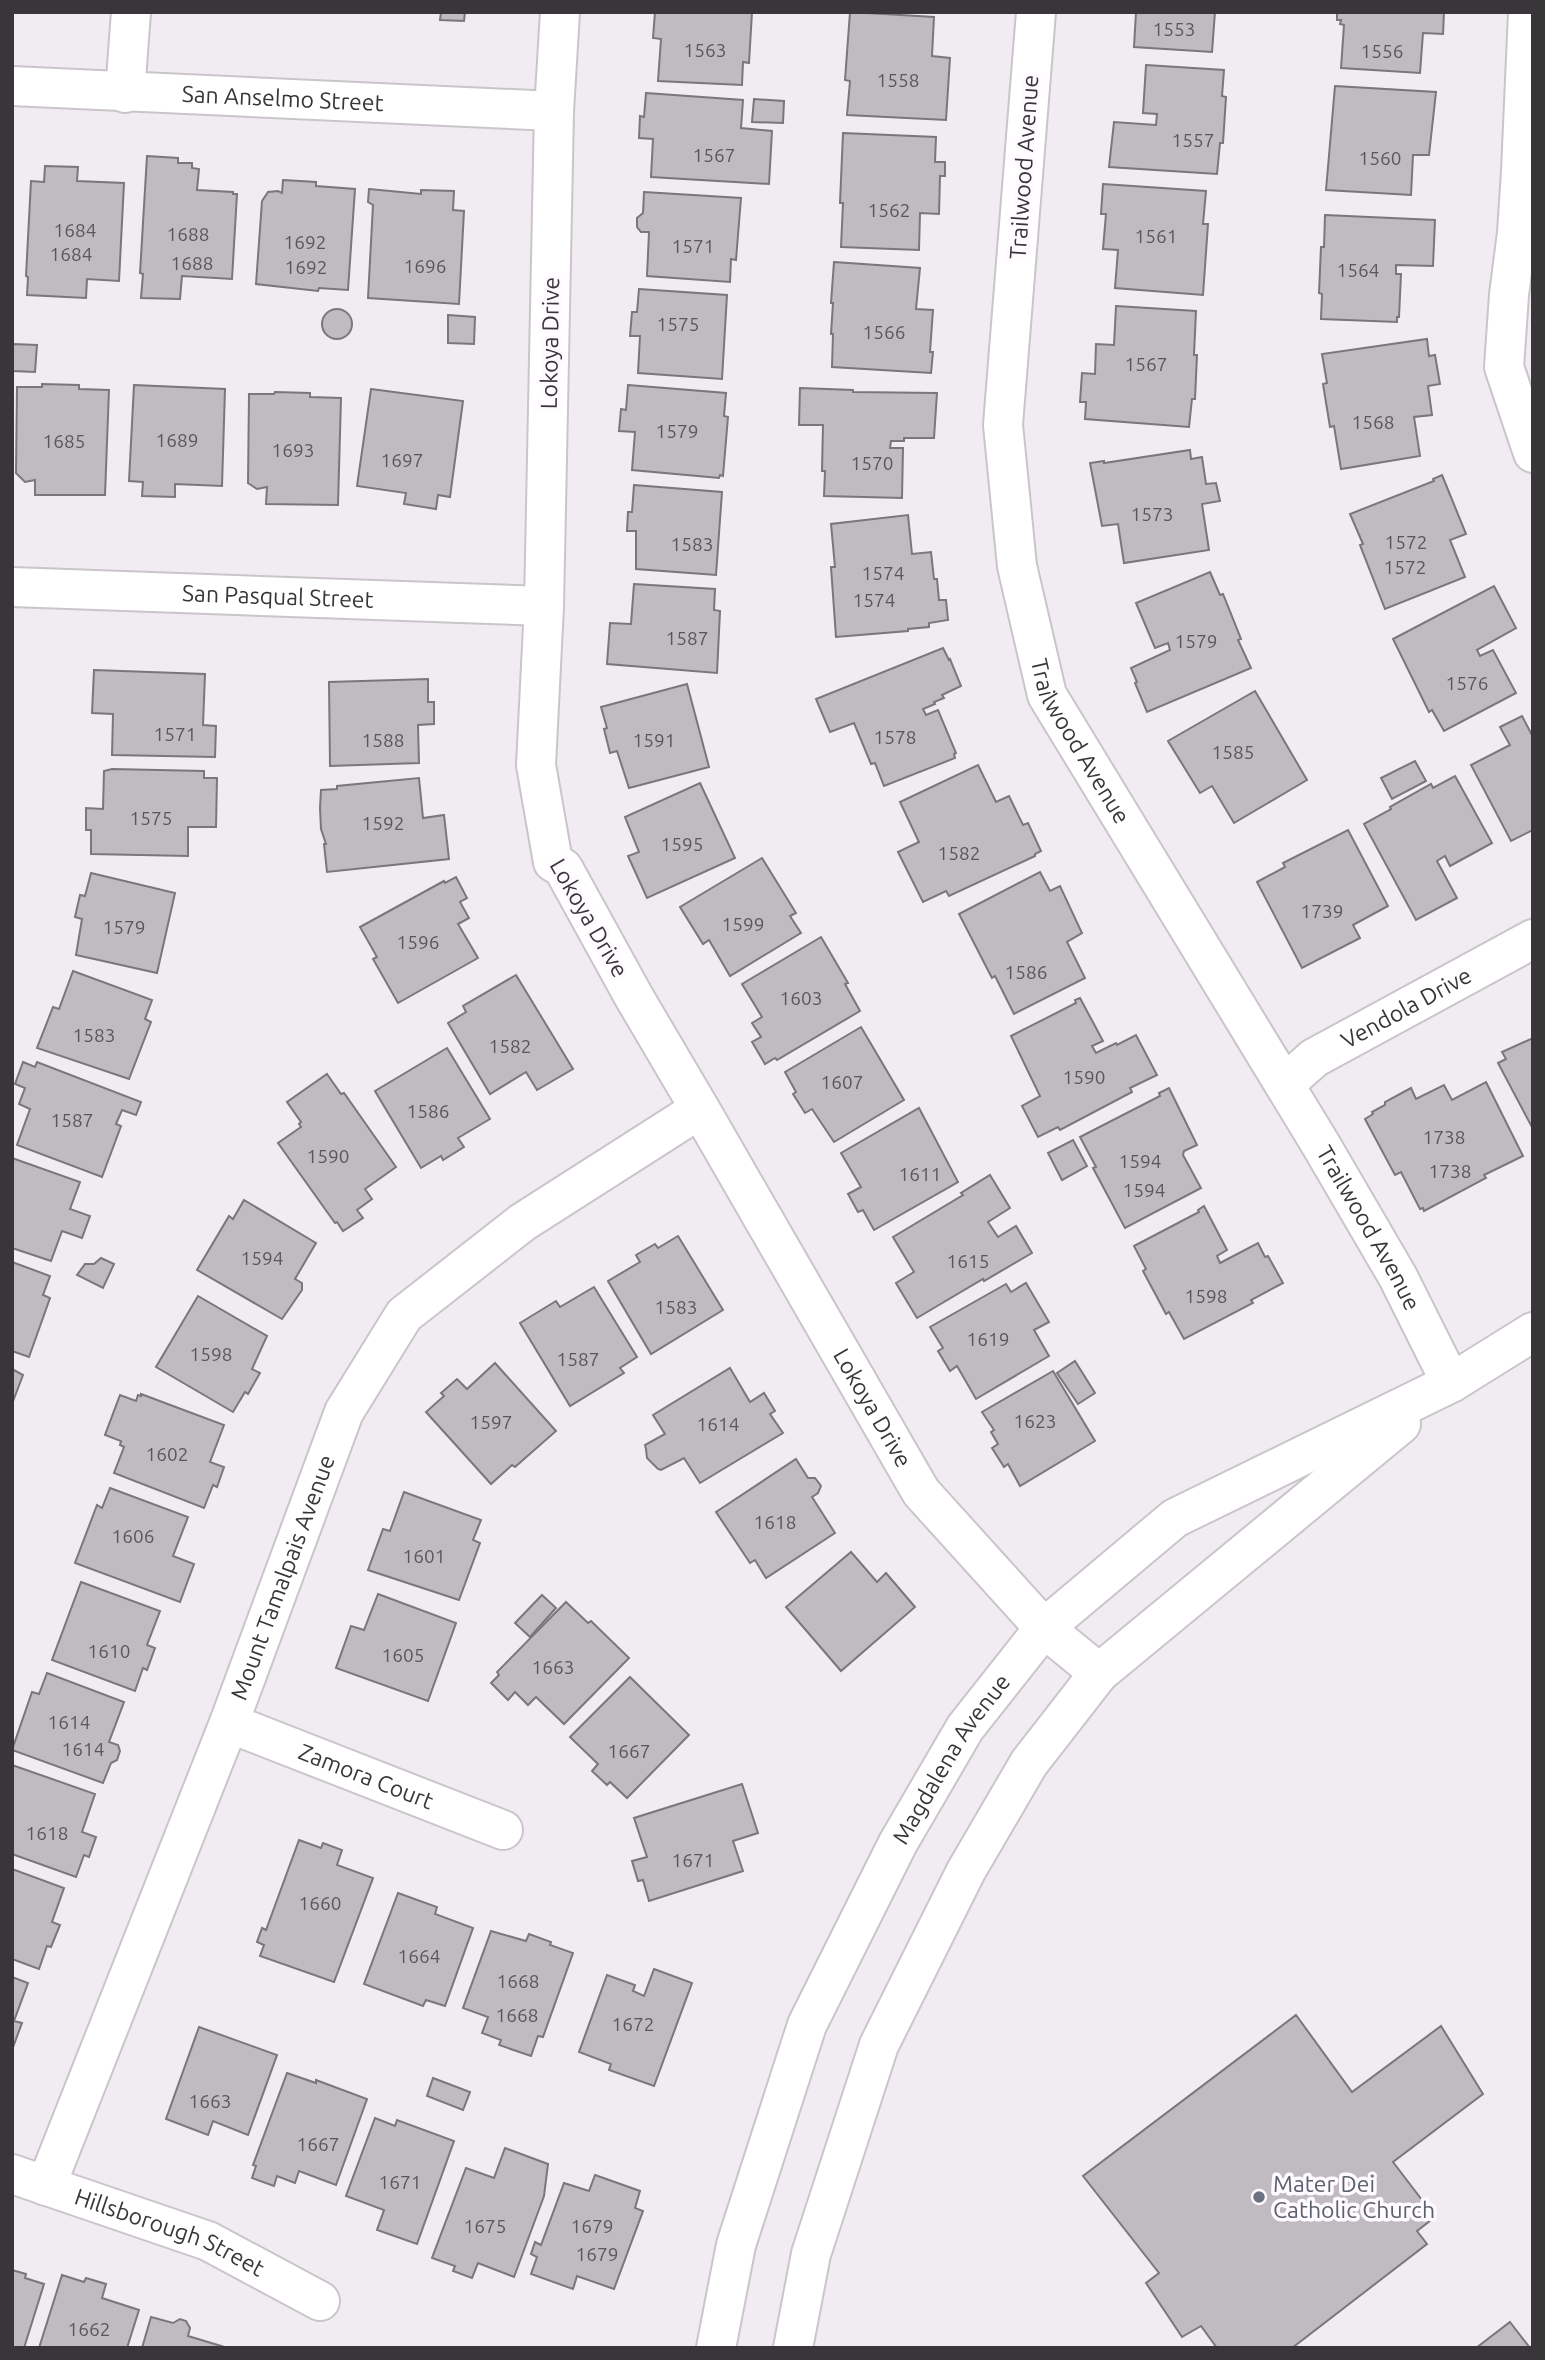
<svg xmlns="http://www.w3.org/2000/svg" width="1545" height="2360" font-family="Ubuntu,sans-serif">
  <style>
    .building { fill: #c0bbc0; stroke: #7b767b; stroke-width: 2 }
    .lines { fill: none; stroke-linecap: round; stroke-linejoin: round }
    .minor-casing { stroke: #cac5ca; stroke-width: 42 }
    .tertiary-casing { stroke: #cac5ca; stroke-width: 42 }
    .minor { stroke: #fff; stroke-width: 38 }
    .tertiary { stroke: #fff; stroke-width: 38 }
    .worship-dot { fill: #6b7280; stroke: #fffaff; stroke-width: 2.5 }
    .labels { text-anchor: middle; stroke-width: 7; stroke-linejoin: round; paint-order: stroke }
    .number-label { font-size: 19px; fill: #5a575a }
    .street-label { font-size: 23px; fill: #383638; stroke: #fffaff }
    .worship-label { font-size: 23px; fill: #5b616d; stroke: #fffaff; text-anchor: start }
  </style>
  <rect width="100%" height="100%" fill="#f1ecf2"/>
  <!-- building -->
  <g class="building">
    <polygon points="441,12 465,12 464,21 440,20"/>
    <polygon points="655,12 752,12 749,63 743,62 742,85 658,81 661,39 653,38"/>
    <polygon points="850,12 934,17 932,56 950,58 946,120 847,115 850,81 845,80"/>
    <polygon points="1136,12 1215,12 1212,52 1134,47"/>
    <polygon points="1337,12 1444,12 1443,34 1423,33 1420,73 1341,68 1344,25 1340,24 1341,20 1337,20"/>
    <polygon points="1146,65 1224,70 1222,96 1226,97 1223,143 1220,143 1217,174 1109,167 1114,122 1156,125 1157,114 1143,113"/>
    <polygon points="1335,86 1436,92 1429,155 1413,155 1411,195 1326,190"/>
    <polygon points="646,93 743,100 741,128 772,131 769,184 651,177 653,139 639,138 640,116 644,117"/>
    <polygon points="754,99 784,101 783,123 752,122"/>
    <polygon points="843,133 936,137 935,162 945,162 945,176 940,176 939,214 920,213 919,250 841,247 843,203 840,203"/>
    <polygon points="147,156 178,158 178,163 192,163 192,168 199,169 197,190 233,192 233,194 237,194 232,279 182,276 180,299 141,298 143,274 140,273"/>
    <polygon points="45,166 78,167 77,181 124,183 119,281 87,279 86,298 27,295 28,277 26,276 31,181 44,182"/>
    <polygon points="283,180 316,182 316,186 355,189 348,290 319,288 318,291 256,284 262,201 268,192 278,191 282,193"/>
    <polygon points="1103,184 1206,191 1203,224 1208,224 1203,295 1115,288 1118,250 1103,249 1106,214 1101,214"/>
    <polygon points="369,189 421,194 421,190 454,191 453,210 464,211 459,304 368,298 373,205 368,202"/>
    <polygon points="644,192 741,198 736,260 731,259 730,282 647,276 649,232 641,232 637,227 637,218 643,213"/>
    <polygon points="1325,215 1435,220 1433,266 1396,265 1396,274 1401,274 1399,317 1397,317 1397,322 1321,319 1322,294 1319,293 1321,247 1324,247"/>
    <polygon points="834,262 920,268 916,309 933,310 930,352 933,352 931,373 832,367 833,334 831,334 833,303 831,303"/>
    <polygon points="639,289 727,295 722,379 638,373 640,336 630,336 632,312 637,312"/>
    <polygon points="1116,306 1196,311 1194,355 1197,355 1195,399 1192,399 1189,427 1085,419 1086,402 1080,402 1082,373 1095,374 1096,344 1114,345"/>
    <circle cx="337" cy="324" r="15"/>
    <polygon points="448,315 475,317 474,344 448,343"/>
    <polygon points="1427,339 1429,356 1435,355 1440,384 1428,386 1432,415 1414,417 1420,456 1341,469 1334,426 1330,427 1323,384 1327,383 1322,354"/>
    <polygon points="12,344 37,345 35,372 12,371"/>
    <polygon points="42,384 79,385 79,389 109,390 105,495 35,495 35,480 25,482 16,473 17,387 42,387"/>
    <polygon points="134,385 225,389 222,486 175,484 175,497 142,496 143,482 129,481"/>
    <polygon points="628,385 726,393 724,416 728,417 723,476 720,475 719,478 632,470 635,432 619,431 621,409 626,410"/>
    <polygon points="800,388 853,390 853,392 937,393 934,438 904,438 904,441 891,441 890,448 903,448 902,498 824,496 825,471 822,471 823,425 799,425"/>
    <polygon points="371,389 463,401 450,497 438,495 436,509 404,504 406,493 357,486"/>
    <polygon points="275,392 310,393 310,397 341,398 338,505 266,504 267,487 257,489 248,483 249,394 274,394"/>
    <polygon points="1190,450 1191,459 1202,457 1206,484 1216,483 1220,501 1202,504 1209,550 1124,563 1118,524 1102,526 1090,463 1104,461 1104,463"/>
    <polygon points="1442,475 1466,534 1450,540 1465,577 1385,609 1360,545 1363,544 1350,514 1434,481 1433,479"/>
    <polygon points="634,485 722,492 716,575 636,569 636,531 627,531 628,512 632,512"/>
    <polygon points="908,515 912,554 931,552 934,579 937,579 939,600 946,600 948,620 929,623 929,627 908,629 908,631 836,637 831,567 835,567 831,524"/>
    <polygon points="1210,572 1220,595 1223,594 1241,639 1238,640 1251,668 1147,712 1135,683 1137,682 1131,668 1170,650 1168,643 1155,648 1136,603"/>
    <polygon points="634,584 715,589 714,610 720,611 717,673 607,664 610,623 631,624"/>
    <polygon points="1494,586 1516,628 1477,650 1480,656 1493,650 1516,693 1444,731 1432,710 1429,712 1393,639"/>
    <polygon points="943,648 949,660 950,659 961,686 942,695 944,698 934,702 935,704 923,709 926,715 938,710 956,753 954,754 955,758 884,786 875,763 871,764 854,723 830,732 816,699"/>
    <polygon points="94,670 205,674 203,725 216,726 215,757 112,755 113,714 92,713"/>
    <polygon points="428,679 428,702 434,702 434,724 418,725 419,763 330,766 329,682"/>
    <polygon points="687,684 709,767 629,788 617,751 610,753 604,729 607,728 601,707"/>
    <polygon points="1255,691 1307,780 1234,823 1212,786 1200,793 1168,741"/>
    <polygon points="1522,716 1533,737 1533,830 1511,841 1471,765 1510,745 1500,727"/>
    <polygon points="1415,761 1426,781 1392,799 1381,778"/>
    <polygon points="978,765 996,802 1009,796 1023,825 1028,823 1041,851 1035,854 1035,856 949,896 946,891 923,902 898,852 919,842 900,802"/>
    <polygon points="112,769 204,771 204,778 217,778 216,827 188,827 188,856 91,854 91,830 86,830 86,808 103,809 104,771"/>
    <polygon points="1455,776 1492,843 1450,866 1445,856 1437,861 1457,898 1416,920 1364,824 1391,809 1390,807 1431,784 1433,788"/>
    <polygon points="419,778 423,818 444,815 449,859 327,872 324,844 326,844 321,829 320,808 321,790 337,789 337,786"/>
    <polygon points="700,783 735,858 647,898 628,856 639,852 625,817"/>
    <polygon points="1348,830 1388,906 1353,925 1360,938 1302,968 1257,882 1285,867 1283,863"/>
    <polygon points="762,858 796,913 790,916 801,933 730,976 709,940 703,944 680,907"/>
    <polygon points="1040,872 1050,891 1060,886 1082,933 1067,942 1085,978 1014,1014 995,976 992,978 959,914"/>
    <polygon points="91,873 175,893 157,973 76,955 82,919 75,917 80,895 85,896"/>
    <polygon points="456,877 467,898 460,902 469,918 458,924 478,958 398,1003 373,959 377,957 360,927 444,881 445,883"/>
    <polygon points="821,937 848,983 845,984 860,1011 777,1060 775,1058 765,1064 752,1042 761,1037 752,1023 762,1017 742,984"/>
    <polygon points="73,971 152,1000 145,1019 151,1022 129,1079 37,1048 53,1007 59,1009"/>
    <polygon points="516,975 573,1069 537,1090 526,1072 490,1094 448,1023 466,1012 463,1006"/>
    <polygon points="1080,998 1103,1041 1092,1046 1096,1053 1116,1043 1117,1045 1136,1035 1157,1075 1130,1088 1132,1092 1060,1130 1058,1127 1038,1137 1022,1106 1040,1096 1011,1036 1076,1003 1075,1000"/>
    <polygon points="861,1027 904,1100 834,1142 812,1109 805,1113 793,1094 796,1092 785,1072"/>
    <polygon points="1533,1038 1533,1129 1498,1063 1506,1059 1502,1052"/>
    <polygon points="447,1048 490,1119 458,1138 464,1147 443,1160 441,1156 421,1168 375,1091"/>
    <polygon points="23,1062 35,1067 37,1062 141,1102 136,1115 122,1110 116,1124 121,1126 102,1177 17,1145 30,1109 19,1104 25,1088 15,1084"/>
    <polygon points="327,1074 341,1094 344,1093 396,1167 365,1189 372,1199 357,1210 363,1218 343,1231 337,1222 335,1223 278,1143 301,1127 299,1124 301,1122 287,1102"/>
    <polygon points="1486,1082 1523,1156 1484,1175 1486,1178 1424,1211 1423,1208 1420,1209 1401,1172 1395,1175 1365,1119 1373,1114 1372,1112 1385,1105 1385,1102 1411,1088 1416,1099 1444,1085 1452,1100"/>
    <polygon points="1169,1088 1197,1145 1184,1151 1183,1155 1201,1188 1125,1228 1093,1168 1096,1167 1080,1137 1160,1096 1159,1093"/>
    <polygon points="919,1108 958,1182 874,1230 863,1210 858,1212 848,1194 861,1187 841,1153"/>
    <polygon points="1073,1140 1087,1166 1062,1180 1048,1153"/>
    <polygon points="12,1158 80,1182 70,1209 90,1216 82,1238 62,1231 51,1261 12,1248"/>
    <polygon points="990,1175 1010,1208 988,1222 998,1237 1016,1226 1032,1253 984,1281 983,1279 917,1318 896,1283 914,1272 893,1237 963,1195 961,1193"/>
    <polygon points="244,1200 316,1243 295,1279 302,1283 302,1290 282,1319 197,1270 229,1216 233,1219"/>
    <polygon points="1204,1206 1227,1250 1217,1256 1220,1263 1258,1243 1265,1257 1268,1256 1283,1283 1251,1300 1253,1303 1184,1339 1169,1312 1166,1314 1143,1271 1146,1269 1134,1246 1199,1212 1198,1210"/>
    <polygon points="678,1236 723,1310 651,1354 608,1281 640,1262 636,1255 655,1244 658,1248"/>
    <polygon points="101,1258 114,1264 103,1288 77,1275 85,1264 94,1264"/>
    <polygon points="12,1262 50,1276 43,1295 50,1298 29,1357 12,1351"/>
    <polygon points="1026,1283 1049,1322 1034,1330 1049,1356 976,1399 957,1366 950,1371 938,1351 943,1348 930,1327 1006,1284 1011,1292"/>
    <polygon points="594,1287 637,1357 620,1368 624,1373 570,1406 520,1323 556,1301 560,1307"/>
    <polygon points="198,1296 267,1336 252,1369 260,1373 248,1394 245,1392 233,1412 156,1367"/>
    <polygon points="1075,1361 1095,1393 1078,1404 1057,1373"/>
    <polygon points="495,1363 556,1431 515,1467 512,1465 491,1484 426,1412 444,1396 441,1393 457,1379 467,1389"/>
    <polygon points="730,1368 750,1402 764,1393 775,1411 770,1414 783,1433 700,1483 684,1458 661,1470 658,1469 647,1458 646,1449 645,1445 665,1434 653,1415"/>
    <polygon points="12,1369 23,1375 12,1404"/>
    <polygon points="1053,1371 1095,1441 1020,1486 1008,1464 1004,1467 992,1448 998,1444 991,1432 994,1430 982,1412"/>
    <polygon points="141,1394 224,1425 210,1462 224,1467 217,1487 213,1485 204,1508 114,1473 124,1447 120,1445 121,1441 105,1435 120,1395 136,1401 138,1395 141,1396"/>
    <polygon points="796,1459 808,1478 815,1478 821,1486 818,1493 812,1497 835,1533 766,1578 755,1560 750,1563 716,1512"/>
    <polygon points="110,1488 188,1517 173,1556 194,1564 180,1602 75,1563 97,1505 102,1508"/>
    <polygon points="404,1492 481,1520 473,1540 480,1543 459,1600 368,1570 383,1529 390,1531"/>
    <polygon points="851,1552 877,1582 886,1573 915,1607 841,1671 786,1607"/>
    <polygon points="81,1582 160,1611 147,1645 155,1648 147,1670 143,1668 135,1691 52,1660"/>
    <polygon points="378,1594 456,1623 428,1701 336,1668 351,1626 364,1630"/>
    <polygon points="542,1595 556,1608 530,1637 515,1623"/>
    <polygon points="566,1602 588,1623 591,1621 629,1658 564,1724 536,1697 528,1705 515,1692 508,1700 491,1683 499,1675 497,1672"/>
    <polygon points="47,1673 124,1702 109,1742 118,1745 120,1751 117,1760 111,1763 103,1783 12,1750 32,1692 39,1694"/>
    <polygon points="630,1677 689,1735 627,1798 610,1782 607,1785 592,1771 598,1764 570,1737"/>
    <polygon points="12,1765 95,1794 82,1832 96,1837 89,1857 84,1855 76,1877 12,1854"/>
    <polygon points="742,1784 758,1833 733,1841 743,1871 649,1901 643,1880 638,1881 632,1861 647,1857 634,1818"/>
    <polygon points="299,1840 321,1848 323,1843 342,1850 337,1865 373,1878 334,1982 260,1956 264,1945 257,1942 262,1928 266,1930"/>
    <polygon points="12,1869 64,1888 52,1922 60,1925 51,1947 47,1946 39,1969 12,1959"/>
    <polygon points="398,1893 437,1907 435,1914 473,1928 445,2006 426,2000 423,2006 364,1984"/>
    <polygon points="491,1931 526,1941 529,1934 551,1942 550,1945 573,1953 543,2037 538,2036 531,2056 499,2045 501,2040 482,2033 488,2017 463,2008"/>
    <polygon points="654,1969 692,1983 654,2086 609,2070 611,2064 579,2052 607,1975 635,1985 633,1991 644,1996"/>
    <polygon points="12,1977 28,1983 14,2021 22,2023 12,2050"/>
    <polygon points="1296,2015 1352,2092 1441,2026 1483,2094 1393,2162 1435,2217 1417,2231 1427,2244 1292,2348 1217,2348 1201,2326 1182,2337 1146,2283 1159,2273 1083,2176"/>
    <polygon points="199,2027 277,2055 248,2135 213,2121 208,2135 166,2119"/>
    <polygon points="287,2073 316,2083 316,2080 367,2099 336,2185 299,2171 295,2183 277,2176 274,2186 252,2178 256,2166 253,2165"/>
    <polygon points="433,2078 470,2092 463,2110 427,2096"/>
    <polygon points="375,2118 395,2126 397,2120 454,2141 417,2244 377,2230 384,2210 346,2196"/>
    <polygon points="505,2148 548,2164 544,2196 514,2277 478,2263 472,2278 453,2271 455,2266 432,2258 466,2168 494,2178"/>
    <polygon points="595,2175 640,2191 635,2208 643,2211 614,2289 577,2276 573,2289 531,2274 537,2257 531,2254 535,2242 541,2245 564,2183 589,2191"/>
    <polygon points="12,2270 26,2274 25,2278 44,2284 24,2348 12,2348"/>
    <polygon points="62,2275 84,2282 86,2278 106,2284 102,2298 139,2310 127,2348 39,2348"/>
    <polygon points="151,2317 173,2323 180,2319 186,2321 190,2328 188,2336 228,2348 142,2348"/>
    <polygon points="1510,2322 1530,2348 1476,2348"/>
  </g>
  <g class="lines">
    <defs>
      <g id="minor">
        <path id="s1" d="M560,12L554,111L544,606L536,765L553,862L563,868L634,997L700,1109L921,1492L1044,1628L1099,1673"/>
        <path id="s2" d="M1036,12L1003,425L1017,566L1047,695L1321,1145L1398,1277L1451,1383"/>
        <polyline points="1528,12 1521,171 1517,233 1509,295 1504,367 1533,453"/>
        <path id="s3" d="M12,86L554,111"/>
        <polyline points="125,93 131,12"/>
        <path id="s4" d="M12,587L544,606"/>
        <path id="s5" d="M1285,1084L1314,1058L1533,939"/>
        <path id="s6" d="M229,1723L503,1830"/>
        <path id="s7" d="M12,2174L208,2241L320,2301"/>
        <path id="s8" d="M46,2186L229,1723L344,1412L404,1315L523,1222L700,1109"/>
      </g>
      <g id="tertiary">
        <path id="s9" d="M716,2348L736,2245L807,2025L898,1843L965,1728L1044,1628L1175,1518L1451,1383L1533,1332"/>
        <polyline points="793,2348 811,2254 879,2045 966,1871 1029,1763 1099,1673 1401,1424"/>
      </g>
    </defs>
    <!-- minor casing -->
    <use href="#minor" class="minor-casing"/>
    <!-- tertiary casing -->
    <use href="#tertiary" class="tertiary-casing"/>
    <!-- minor -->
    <use href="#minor" class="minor"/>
    <!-- tertiary -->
    <use href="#tertiary" class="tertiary"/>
  </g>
  <!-- markers -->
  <circle class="worship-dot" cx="1259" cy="2197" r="7"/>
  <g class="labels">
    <!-- number labels -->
    <g class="number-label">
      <text x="1174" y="36">1553</text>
      <text x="705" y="57">1563</text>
      <text x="1382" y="58">1556</text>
      <text x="898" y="87">1558</text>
      <text x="1193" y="147">1557</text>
      <text x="714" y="162">1567</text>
      <text x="1380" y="165">1560</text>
      <text x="889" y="217">1562</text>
      <text x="75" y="237">1684</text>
      <text x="188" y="241">1688</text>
      <text x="1156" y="243">1561</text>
      <text x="305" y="249">1692</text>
      <text x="693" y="253">1571</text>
      <text x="71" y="261">1684</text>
      <text x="192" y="270">1688</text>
      <text x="425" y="273">1696</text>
      <text x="306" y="274">1692</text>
      <text x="1358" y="277">1564</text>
      <text x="678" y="331">1575</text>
      <text x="884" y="339">1566</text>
      <text x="1146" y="371">1567</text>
      <text x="1373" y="429">1568</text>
      <text x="677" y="438">1579</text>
      <text x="177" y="447">1689</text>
      <text x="64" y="448">1685</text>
      <text x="293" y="457">1693</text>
      <text x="402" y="467">1697</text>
      <text x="872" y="470">1570</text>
      <text x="1152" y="521">1573</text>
      <text x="1406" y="549">1572</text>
      <text x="692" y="551">1583</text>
      <text x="1405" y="574">1572</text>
      <text x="883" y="580">1574</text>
      <text x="874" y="607">1574</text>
      <text x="687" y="645">1587</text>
      <text x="1196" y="648">1579</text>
      <text x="1467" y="690">1576</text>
      <text x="175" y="741">1571</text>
      <text x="895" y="744">1578</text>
      <text x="383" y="747">1588</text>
      <text x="654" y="747">1591</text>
      <text x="1233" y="759">1585</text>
      <text x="151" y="825">1575</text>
      <text x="383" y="830">1592</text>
      <text x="682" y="851">1595</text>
      <text x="959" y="860">1582</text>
      <text x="1322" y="918">1739</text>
      <text x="743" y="931">1599</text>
      <text x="124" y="934">1579</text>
      <text x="418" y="949">1596</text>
      <text x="1026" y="979">1586</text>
      <text x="801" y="1005">1603</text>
      <text x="94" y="1042">1583</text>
      <text x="510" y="1053">1582</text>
      <text x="1084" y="1084">1590</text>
      <text x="842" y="1089">1607</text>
      <text x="428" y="1118">1586</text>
      <text x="72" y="1127">1587</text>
      <text x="1444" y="1144">1738</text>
      <text x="328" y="1163">1590</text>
      <text x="1140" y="1168">1594</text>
      <text x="1450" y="1178">1738</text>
      <text x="920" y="1181">1611</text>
      <text x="1144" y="1197">1594</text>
      <text x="262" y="1265">1594</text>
      <text x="968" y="1268">1615</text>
      <text x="1206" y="1303">1598</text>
      <text x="676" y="1314">1583</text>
      <text x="988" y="1346">1619</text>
      <text x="211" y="1361">1598</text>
      <text x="578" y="1366">1587</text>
      <text x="1035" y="1428">1623</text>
      <text x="491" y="1429">1597</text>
      <text x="718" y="1431">1614</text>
      <text x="167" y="1461">1602</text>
      <text x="775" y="1529">1618</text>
      <text x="133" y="1543">1606</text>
      <text x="424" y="1563">1601</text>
      <text x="109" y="1658">1610</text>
      <text x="403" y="1662">1605</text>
      <text x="553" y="1674">1663</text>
      <text x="69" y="1729">1614</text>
      <text x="83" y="1756">1614</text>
      <text x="629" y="1758">1667</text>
      <text x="47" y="1840">1618</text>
      <text x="693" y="1867">1671</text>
      <text x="320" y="1910">1660</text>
      <text x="419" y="1963">1664</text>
      <text x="518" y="1988">1668</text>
      <text x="517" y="2022">1668</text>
      <text x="633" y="2031">1672</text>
      <text x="210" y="2108">1663</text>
      <text x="318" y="2151">1667</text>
      <text x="400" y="2189">1671</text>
      <text x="485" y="2233">1675</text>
      <text x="592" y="2233">1679</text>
      <text x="597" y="2261">1679</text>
      <text x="89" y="2336">1662</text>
    </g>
    <!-- street labels -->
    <g class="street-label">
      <text dy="8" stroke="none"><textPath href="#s3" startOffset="271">San Anselmo Street</textPath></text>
      <text transform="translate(1024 167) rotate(-86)" y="8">Trailwood Avenue</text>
      <text transform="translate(550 343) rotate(-89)" y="8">Lokoya Drive</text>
      <text dy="8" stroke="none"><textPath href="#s4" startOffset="266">San Pasqual Street</textPath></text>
      <text dy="8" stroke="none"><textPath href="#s2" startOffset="744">Trailwood Avenue</textPath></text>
      <text transform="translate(589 918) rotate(60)" y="8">Lokoya Drive</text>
      <text dy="8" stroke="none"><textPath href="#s5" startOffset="144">Vendola Drive</textPath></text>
      <text dy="8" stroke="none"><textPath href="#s2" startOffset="1311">Trailwood Avenue</textPath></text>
      <text dy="8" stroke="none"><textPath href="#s1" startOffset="1486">Lokoya Drive</textPath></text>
      <text dy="8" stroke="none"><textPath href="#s8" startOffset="653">Mount Tamalpais Avenue</textPath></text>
      <text dy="8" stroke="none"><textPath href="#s9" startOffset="639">Magdalena Avenue</textPath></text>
      <text dy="8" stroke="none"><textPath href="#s6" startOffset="147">Zamora Court</textPath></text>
      <text dy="8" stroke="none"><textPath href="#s7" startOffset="168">Hillsborough Street</textPath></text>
    </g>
    <!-- worship labels -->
    <g class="worship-label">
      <text x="1273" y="2192">Mater Dei<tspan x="1273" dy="26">Catholic Church</tspan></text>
    </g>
  </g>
  <!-- border -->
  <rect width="1545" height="2360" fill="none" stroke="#383638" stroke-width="28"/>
</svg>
